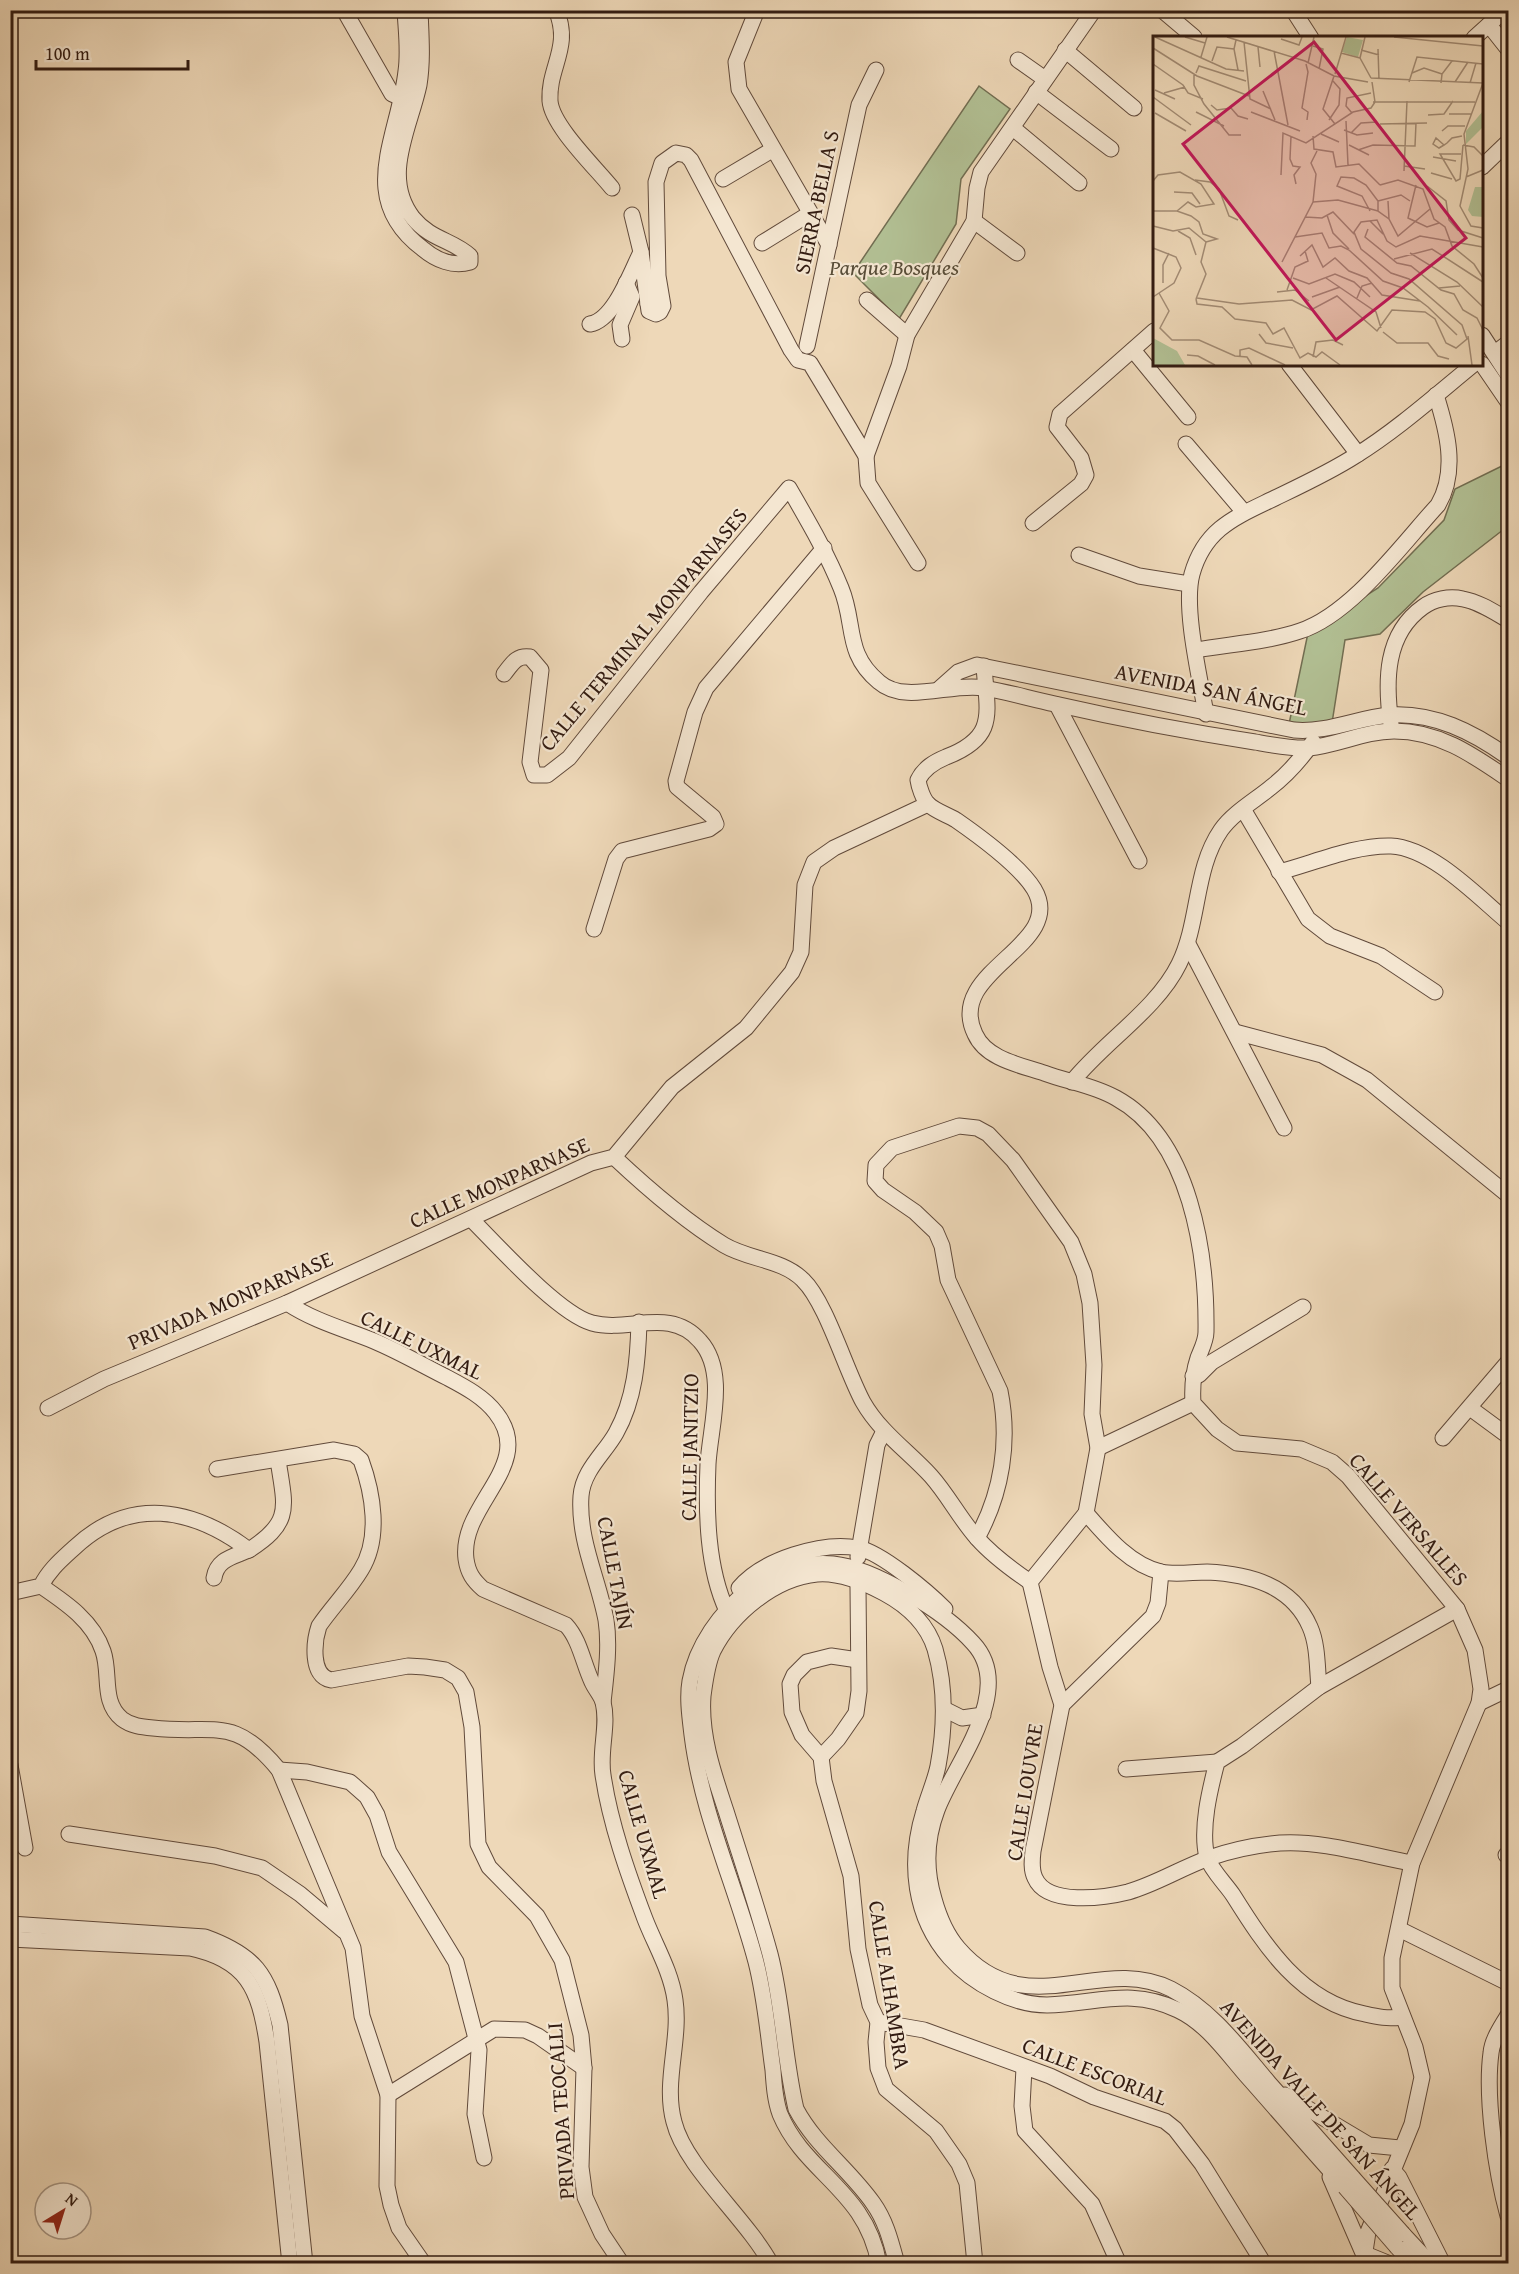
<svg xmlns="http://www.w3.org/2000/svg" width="1519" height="2274" font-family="'Gentium Book Plus',serif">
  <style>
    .green { fill: #b2c094; stroke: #726e52; stroke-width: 1.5 }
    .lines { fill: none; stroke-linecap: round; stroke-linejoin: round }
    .minor-casing { stroke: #614a3b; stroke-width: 17 }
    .minor { stroke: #f4e6d1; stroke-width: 15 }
    .minor-bridge-casing { stroke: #614a3b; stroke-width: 17; stroke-linecap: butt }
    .minor-bridge { stroke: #f4e6d1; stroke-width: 15 }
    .labels { text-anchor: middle; stroke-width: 4.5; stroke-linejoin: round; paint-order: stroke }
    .street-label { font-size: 22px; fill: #321b11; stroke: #f4e6d1 }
    .park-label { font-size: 22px; font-style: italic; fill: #584d38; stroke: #f4e6d1 }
    .inset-road { fill: none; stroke: #a38c75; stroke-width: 1.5 }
    .view { fill: #c2185b; fill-opacity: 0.15; stroke: #c2185b; stroke-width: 3 }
    .inset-edge { fill: none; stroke: #321b11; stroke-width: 3 }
  </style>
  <rect width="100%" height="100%" fill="#eed8b8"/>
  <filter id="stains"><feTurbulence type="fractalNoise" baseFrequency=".00333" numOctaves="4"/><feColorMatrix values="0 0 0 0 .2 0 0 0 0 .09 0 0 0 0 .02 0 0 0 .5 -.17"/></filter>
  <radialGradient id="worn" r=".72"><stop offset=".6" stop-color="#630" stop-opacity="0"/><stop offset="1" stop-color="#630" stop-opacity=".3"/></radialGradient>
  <!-- green -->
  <g class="green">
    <polygon points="979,86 1010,109 961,179 956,224 899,319 853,273"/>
    <polygon points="1508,463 1508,526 1423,592 1380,634 1345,640 1332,723 1289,724 1308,633 1378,588 1444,520 1455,489"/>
  </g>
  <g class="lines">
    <defs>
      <g id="minor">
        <polyline points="344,10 392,94 401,98"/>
        <path d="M405,10C406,30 409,51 406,71C399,137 355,198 423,249C436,260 453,267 470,262V256C453,240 431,240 413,218C381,177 410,128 419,85C423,60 421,36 420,10"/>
        <path d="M556,10C572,47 548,67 550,101C552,126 596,168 612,188"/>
        <polyline points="757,10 736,62 739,89 829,245"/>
        <polyline points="1162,10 1194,37"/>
        <polyline points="1293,10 1311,38"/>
        <polyline points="1489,25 1508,49"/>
        <polyline points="1474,38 1505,10"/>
        <polyline points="1065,50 1134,108"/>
        <polyline points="1018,60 1045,79"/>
        <polyline points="1036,92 1111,149"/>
        <polyline points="1013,128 1079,183"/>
        <polyline points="1482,167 1508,142"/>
        <polyline points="723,179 772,150"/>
        <polyline points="632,215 641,252 648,304"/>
        <polyline points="974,221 1017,253"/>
        <polyline points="762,243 809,214"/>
        <polyline points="867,300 907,335"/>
        <polyline points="661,301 651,300 648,304 649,311 656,314 660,312 663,306 658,276 656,182 662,163 676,153 686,155 691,160 791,350 798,360 810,363 866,456 868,483 918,563"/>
        <path d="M590,324C614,320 631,272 641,252"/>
        <polyline points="1482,335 1508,375"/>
        <polyline points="622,339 620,325 632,297 626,283"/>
        <polyline points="807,346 859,105 876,70"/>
        <polyline points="1133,350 1188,417"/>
        <polyline points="1495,353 1508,343"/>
        <polyline points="1289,364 1358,454"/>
        <polyline points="1482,364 1508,402"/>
        <polyline points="1186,444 1243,511"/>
        <polyline points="866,456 899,366 907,335 974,221 977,188 981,172 1094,10"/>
        <polyline points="1033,523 1081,484 1086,475 1081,458 1057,427 1060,414 1154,331"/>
        <polyline points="1079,555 1139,576 1189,584"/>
        <path d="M1196,650C1230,644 1268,642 1300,631C1352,614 1402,544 1438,505C1458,471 1447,430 1436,395"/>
        <path d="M984,666C987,713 998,737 946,757C934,762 924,768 918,780C919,787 923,799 928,804C935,811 948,815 956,820C979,836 1019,865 1034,889C1068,946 944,970 975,1034C986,1059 1020,1065 1044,1073C1068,1082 1093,1085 1116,1098C1191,1139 1207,1254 1206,1332C1206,1341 1201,1350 1198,1358C1193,1373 1192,1387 1193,1403L1217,1429L1237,1443L1301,1449L1332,1462L1348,1476L1457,1609L1475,1650L1481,1689L1479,1703L1412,1863L1392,1958V1988L1415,2047L1422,2077L1412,2124L1368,2232L1363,2264"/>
        <path d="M504,674C512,664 516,655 530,657L541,670L530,762L534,775H547L569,758L701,592L789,488C808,521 827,553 841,588C856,624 844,653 879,682C905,705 952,682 984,688C1008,692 1031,699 1055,704C1121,719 1189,732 1255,742C1272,745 1292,749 1309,748C1338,745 1365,731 1394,731C1439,731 1473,755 1508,779"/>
        <path d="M940,688L958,672L977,665L1294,730C1327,733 1357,718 1389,715C1434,712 1473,732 1508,757"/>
        <polyline points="1057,705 1139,861"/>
        <path d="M1206,714C1200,678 1183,608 1192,574C1205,528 1236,517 1275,498C1302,485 1330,472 1355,456C1397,430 1436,395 1474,364"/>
        <path d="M1391,724C1385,681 1385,634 1423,607C1434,599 1449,596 1463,599C1479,602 1494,612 1508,620"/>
        <polyline points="1243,809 1308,919 1330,936 1381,956 1435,992"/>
        <path d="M1279,872C1314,863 1354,845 1391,846C1432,848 1478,897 1508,922"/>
        <polyline points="594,929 616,859 622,851 709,829 716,824 713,817 677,787 676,781 695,712 706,688 824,548"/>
        <polyline points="1188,944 1284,1128"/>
        <polyline points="1235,1032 1322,1055 1367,1080 1508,1195"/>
        <path d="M1072,1082C1104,1042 1157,1009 1179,964C1200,921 1194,869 1221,830C1233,813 1254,801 1270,788C1287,775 1301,759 1313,742"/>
        <path d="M614,1157C647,1188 685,1221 724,1245C749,1260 782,1259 803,1280C826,1302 846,1371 863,1402C880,1432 908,1451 931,1476C948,1495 960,1519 977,1538C992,1555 1011,1569 1030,1582"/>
        <path d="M472,1220C498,1246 559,1314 592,1323C629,1333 670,1306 700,1341C728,1372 710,1427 708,1464C706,1512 707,1568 727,1611"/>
        <path d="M287,1303C314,1321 344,1329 374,1341C400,1352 424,1366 448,1378C465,1387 484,1397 496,1413C537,1465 459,1504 466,1559C468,1573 473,1580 483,1589L566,1625C580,1640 583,1663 592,1682C595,1689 601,1695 603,1702C609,1725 599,1751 603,1775C610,1823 628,1874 645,1919C655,1945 671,1971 675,2000C681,2040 663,2082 674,2122C685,2167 747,2219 771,2264"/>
        <polyline points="1193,1376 1199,1375 1212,1362 1303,1307"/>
        <polyline points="48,1408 104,1379 287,1303 591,1163 614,1157 672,1087 746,1028 792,972 801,952 805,885 814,862 834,848 928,804"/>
        <polyline points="1470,1408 1508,1436"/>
        <polyline points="1443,1438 1508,1362"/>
        <polyline points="1098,1448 1193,1403"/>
        <path d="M217,1469L334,1450L354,1454L361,1460C373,1493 381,1538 361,1570C349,1590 332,1607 319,1626C314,1641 310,1676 331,1680L408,1666L425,1667L445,1670L458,1678L466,1692L472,1727L478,1844L489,1867L537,1916L562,1960L581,2035L584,2068L581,2167L585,2197L602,2234L622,2264"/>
        <path d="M1086,1513C1106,1536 1130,1565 1161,1572C1175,1575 1193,1572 1207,1572C1249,1574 1292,1585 1310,1627C1318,1645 1317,1668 1319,1687"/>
        <path d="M977,1538C1002,1493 1010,1441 1000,1391L948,1280L942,1246L936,1232L915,1212L883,1190L875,1181L876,1165L892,1148L959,1126L977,1128L988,1134L1013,1160L1071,1242L1084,1274L1090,1303L1094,1365L1092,1414L1098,1448L1086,1513L1030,1582L1050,1667L1062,1705L1033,1851C1032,1860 1031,1870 1035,1878C1047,1906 1104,1898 1128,1892C1156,1884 1181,1868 1209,1858C1232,1850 1256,1845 1280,1843C1321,1840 1372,1856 1412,1863"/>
        <polyline points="858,1557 877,1445 884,1431"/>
        <path d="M214,1578C217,1559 233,1557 249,1550"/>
        <path d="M41,1586C66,1603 93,1621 103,1651C111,1674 101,1702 122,1719C131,1726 142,1727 153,1728C215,1735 233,1714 279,1770L353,1948L362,2016L388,2095L387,2186L391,2205L399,2228L424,2264"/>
        <path d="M739,1588C762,1560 822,1541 858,1548C881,1552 928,1592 945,1609"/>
        <path d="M10,1593L41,1586C49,1570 61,1560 74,1548C129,1496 192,1507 249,1550C293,1522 285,1507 278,1460"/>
        <polyline points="858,1660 831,1656 807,1662 794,1675 790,1684 792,1712 802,1735 821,1757 824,1781 851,1876 858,1949 870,2005 878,2022 876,2042 878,2068 886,2089 936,2131 959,2164 967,2183 975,2264"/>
        <path d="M603,1702C606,1676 610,1646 606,1620C598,1578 578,1540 581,1496C583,1470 605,1453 616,1433C635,1399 638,1360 639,1322"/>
        <polyline points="1479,1703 1508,1689"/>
        <polyline points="1062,1705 1153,1616 1158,1603 1161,1572"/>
        <polyline points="944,1709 962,1718 983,1715"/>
        <polyline points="821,1757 838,1739 856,1713 859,1691 858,1587"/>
        <polyline points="10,1765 25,1848"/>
        <polyline points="1126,1769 1217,1762"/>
        <polyline points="279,1770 307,1772 350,1782 367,1797 377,1815 389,1852 456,1962 479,2050 475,2114 484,2158"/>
        <polyline points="69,1834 215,1856 262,1868 300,1894 344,1931"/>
        <polyline points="1506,1855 1508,1855"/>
        <path d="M10,1924L205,1937C255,1955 268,1974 280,2025L305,2264"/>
        <polyline points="1399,1929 1508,1983"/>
        <path d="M10,1939L190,1948C247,1960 259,1989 267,2042L290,2264"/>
        <path d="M1508,2015C1502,2026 1492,2039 1491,2053C1485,2097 1496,2173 1508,2216"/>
        <path d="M1401,2017C1388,2019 1378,2017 1365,2014C1301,2002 1265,1946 1233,1895C1225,1883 1211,1870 1207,1857C1200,1829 1210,1789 1217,1762L1242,1746L1319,1687L1457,1609"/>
        <polyline points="878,2022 924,2030 1050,2076 1094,2097 1165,2121 1175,2129 1202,2164 1264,2264"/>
        <polyline points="1024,2068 1022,2106 1025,2131 1092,2204 1119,2264"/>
        <polyline points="388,2095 494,2029 525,2030 538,2036 584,2068"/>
        <polyline points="1285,2095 1369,2145 1400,2148"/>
        <polyline points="1392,2169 1399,2177 1443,2264"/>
        <polyline points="1330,2177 1363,2253 1390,2264"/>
        <polyline points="1403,2234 1431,2264"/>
        <polyline points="1397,2247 1412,2264"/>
        <path d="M879,2264C866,2190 805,2174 780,2114C775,2100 774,2085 773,2070C768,2034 765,1997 756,1962C736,1886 702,1815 692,1735C690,1718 687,1698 690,1681C696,1647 721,1611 748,1591C772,1574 802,1561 833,1564C874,1568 945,1612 973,1643C1017,1690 954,1764 937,1810C926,1839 925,1869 934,1899C939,1917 945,1933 958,1948C1026,2027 1099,1953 1171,1989C1212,2010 1240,2049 1269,2083C1297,2115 1325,2146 1353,2178"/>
        <path d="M897,2264C891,2242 886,2221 873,2203C849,2169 815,2145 796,2109C784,2058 783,2004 770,1954C757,1906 741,1859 726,1811C714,1775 700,1735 703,1696C705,1681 707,1664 713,1651C732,1613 775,1578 817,1574C839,1572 865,1583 884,1593C908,1606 927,1623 935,1649C946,1687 945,1728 938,1766C935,1781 928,1796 924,1811C908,1863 914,1917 950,1958C973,1984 1013,2005 1047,2005C1096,2004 1131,1987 1178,2010C1206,2023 1226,2052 1246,2075C1279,2112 1311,2150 1345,2187"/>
      </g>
    </defs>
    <!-- minor casing -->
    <use href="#minor" class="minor-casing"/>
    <!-- minor -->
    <use href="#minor" class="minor"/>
    <defs>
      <g id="minor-bridge">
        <polyline points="1353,2178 1403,2234"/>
        <polyline points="1345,2187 1397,2247"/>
      </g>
    </defs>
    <!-- minor-bridge casing -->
    <use href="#minor-bridge" class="minor-bridge-casing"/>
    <!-- minor-bridge -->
    <use href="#minor-bridge" class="minor-bridge"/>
  </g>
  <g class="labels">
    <!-- street labels -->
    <g class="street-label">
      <text transform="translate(816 202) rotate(-78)" y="8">SIERRA BELLA S</text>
      <text transform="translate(643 629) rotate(-50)" y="8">CALLE TERMINAL MONPARNASES</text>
      <text transform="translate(1211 689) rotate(11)" y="8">AVENIDA SAN ÁNGEL</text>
      <text transform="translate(499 1182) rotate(-24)" y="8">CALLE MONPARNASE</text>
      <text transform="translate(230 1300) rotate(-23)" y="8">PRIVADA MONPARNASE</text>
      <text transform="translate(422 1344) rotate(26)" y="8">CALLE UXMAL</text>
      <text transform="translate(689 1447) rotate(-89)" y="8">CALLE JANITZIO</text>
      <text transform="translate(1409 1519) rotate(49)" y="8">CALLE VERSALLES</text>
      <text transform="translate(616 1573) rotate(79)" y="8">CALLE TAJÍN</text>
      <text transform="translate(1024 1792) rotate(-81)" y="8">CALLE LOUVRE</text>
      <text transform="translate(644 1834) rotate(74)" y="8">CALLE UXMAL</text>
      <text transform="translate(890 1985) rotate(81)" y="8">CALLE ALHAMBRA</text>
      <text transform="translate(1095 2071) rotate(21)" y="8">CALLE ESCORIAL</text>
      <text transform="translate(1321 2109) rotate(48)" y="8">AVENIDA VALLE DE SAN ÁNGEL</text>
      <text transform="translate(560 2111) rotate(-94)" y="8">PRIVADA TEOCALLI</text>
    </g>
    <!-- park labels -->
    <g class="park-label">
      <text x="894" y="275">Parque Bosques</text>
    </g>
  </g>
  <!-- overview -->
  <g transform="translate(1153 36)">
    <rect width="330" height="330" fill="#eed8b8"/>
    <path d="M194,1L210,4L205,21L189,16ZM330,75V91L313,108V95ZM322,151H330V181L319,180L315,174ZM0,302L24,315L32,329H0Z" fill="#b2c094"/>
    <path class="inset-road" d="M2,1L73,33L91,35M32,1L52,7M74,1L152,25L181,40L215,46M212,1L207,22L218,42M241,1L330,10M128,3L146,9L149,1M83,4L81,13L85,34M91,6L97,63L118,73M160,10L170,13L166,33M105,11L107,31M0,12L44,40L96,60M225,13L226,44M208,14L226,19M121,15L135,89M188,17L207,22M48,21L54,1M59,25L64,11L81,13M155,27L161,1M0,28L30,49L35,57L50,63M153,28L155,36L149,72L155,76L154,84M43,37L46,30L93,45M259,37L271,32L289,38M182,38L193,1M41,39V49L51,68L76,99H88M181,40L170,73L182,88M218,42L330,47M256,46L264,21L330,28M302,46L315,26M288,47L289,38L299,25M317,47L323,27M330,47L311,98L315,133L307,170L318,190L330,192M2,54L22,63M110,55L122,84M11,57L32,51M0,61L38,89M220,66H322M58,69L64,74L78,72L85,80L95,83M43,76L71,90M98,76L147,95M2,77L33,95M199,77L193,70L194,62L218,57M296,78H319M275,79L291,78L300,65M176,84L186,69L187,53L180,45M193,85L195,129M227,88L274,87M191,94L204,99L220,97M289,95L295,90H312M198,97L208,87L224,86M168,98L186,106M138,100L137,123L140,130L147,131L141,139L143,148M160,100L161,113L180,116L183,131L206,128L227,149M196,109L216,119M291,109L283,102L280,108L286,112L291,109L294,107L299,102L309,100M310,109L321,111L330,120M205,114L220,109L262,110L263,87M308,118H287L303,145L307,143L310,109M280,121L303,125M251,130L272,133M251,135L254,65M278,137L299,143M128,139L130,97L153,107L200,76L218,72L222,66L219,46M313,141L330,134M42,144L57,146L66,153L76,180L85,184M0,145L5,139L27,136L48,148L61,168L43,171L35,166L24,175M227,149L245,144L270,153L281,183L292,191L299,210L321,228L330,242M263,149L255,182L274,191L286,187M274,150L293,165L296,184L305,194L330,202M21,156L39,157L47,168M225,165L248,159L257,165M235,165L236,183M160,166L185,164L225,175M0,175H24L38,180L46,186L50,198L64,203L53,206M217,175L209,160L184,150L188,141L201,142L213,149L225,165V175L236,183L245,200L277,173M174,179L180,197L196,213M152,181L169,182L180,176L201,198M217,185L230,198M0,190L20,195L36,192L53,206L48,226L53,238L43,263M215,193L212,201L244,227L258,230L288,254L301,258L310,274L324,282L330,294M25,195L37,202L43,219M142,201L169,197L176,212L188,210L196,214L230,245L250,252L275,271L304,299M0,212L23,221L28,232L21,247L0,261M257,217L304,246L330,271M147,220L159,209L170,231L182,222L196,235L214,242L229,259L267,265M241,223L279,213L330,246M129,226L160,166L163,138L158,127L164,115M140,242L156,248L182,238L201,246L217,261M173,242L223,276L228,292M10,247V229L16,217M286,252L307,250M134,254L142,231L155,225L152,215M124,256L142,254L156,265M6,257L16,275L7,292L19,304H46L82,320L94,321L99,329M159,261L187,251M44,262L86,268L139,264L158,274L184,260L224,295L239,274L272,276L282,283L293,307L303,312L314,303L309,289L256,243L238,237L208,213L201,196L208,186L224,184L234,205L243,211L267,200L330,211M204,262L209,250L219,247M43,263L44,268L69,271L82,283L113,287L120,298L131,292L147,322L155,317L163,321L169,316L187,329M230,296L244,307H275L285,320L296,323M106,298L113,307L140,312M315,300L319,329M34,319L45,320L62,329M87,321V314L96,312L132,329M160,321L163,306L180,304L190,309"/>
    <path class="view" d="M161,6L313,202L183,304L30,108Z"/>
    <rect width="330" height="330" class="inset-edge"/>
  </g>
  <!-- margin -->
  <rect width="1519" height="2274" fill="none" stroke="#eed8b8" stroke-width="36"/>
  <rect x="12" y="12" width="1495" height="2250" fill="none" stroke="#321b11" stroke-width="3"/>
  <rect x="18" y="18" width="1483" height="2238" fill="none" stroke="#321b11" stroke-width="1.5"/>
  <!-- north arrow -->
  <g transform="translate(63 2211) rotate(38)"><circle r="28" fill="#f4e6d1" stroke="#a69584" stroke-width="1.5"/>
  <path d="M0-4.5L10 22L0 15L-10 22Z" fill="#8f2418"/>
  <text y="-9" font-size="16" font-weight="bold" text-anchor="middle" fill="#321b11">N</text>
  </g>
  <!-- scale -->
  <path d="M36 60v9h152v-9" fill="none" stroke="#321b11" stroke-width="3"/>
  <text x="45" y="60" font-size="18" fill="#321b11" stroke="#f4e6d1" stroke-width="4.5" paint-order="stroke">100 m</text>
  <rect width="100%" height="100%" filter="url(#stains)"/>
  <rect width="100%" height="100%" fill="url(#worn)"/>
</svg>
